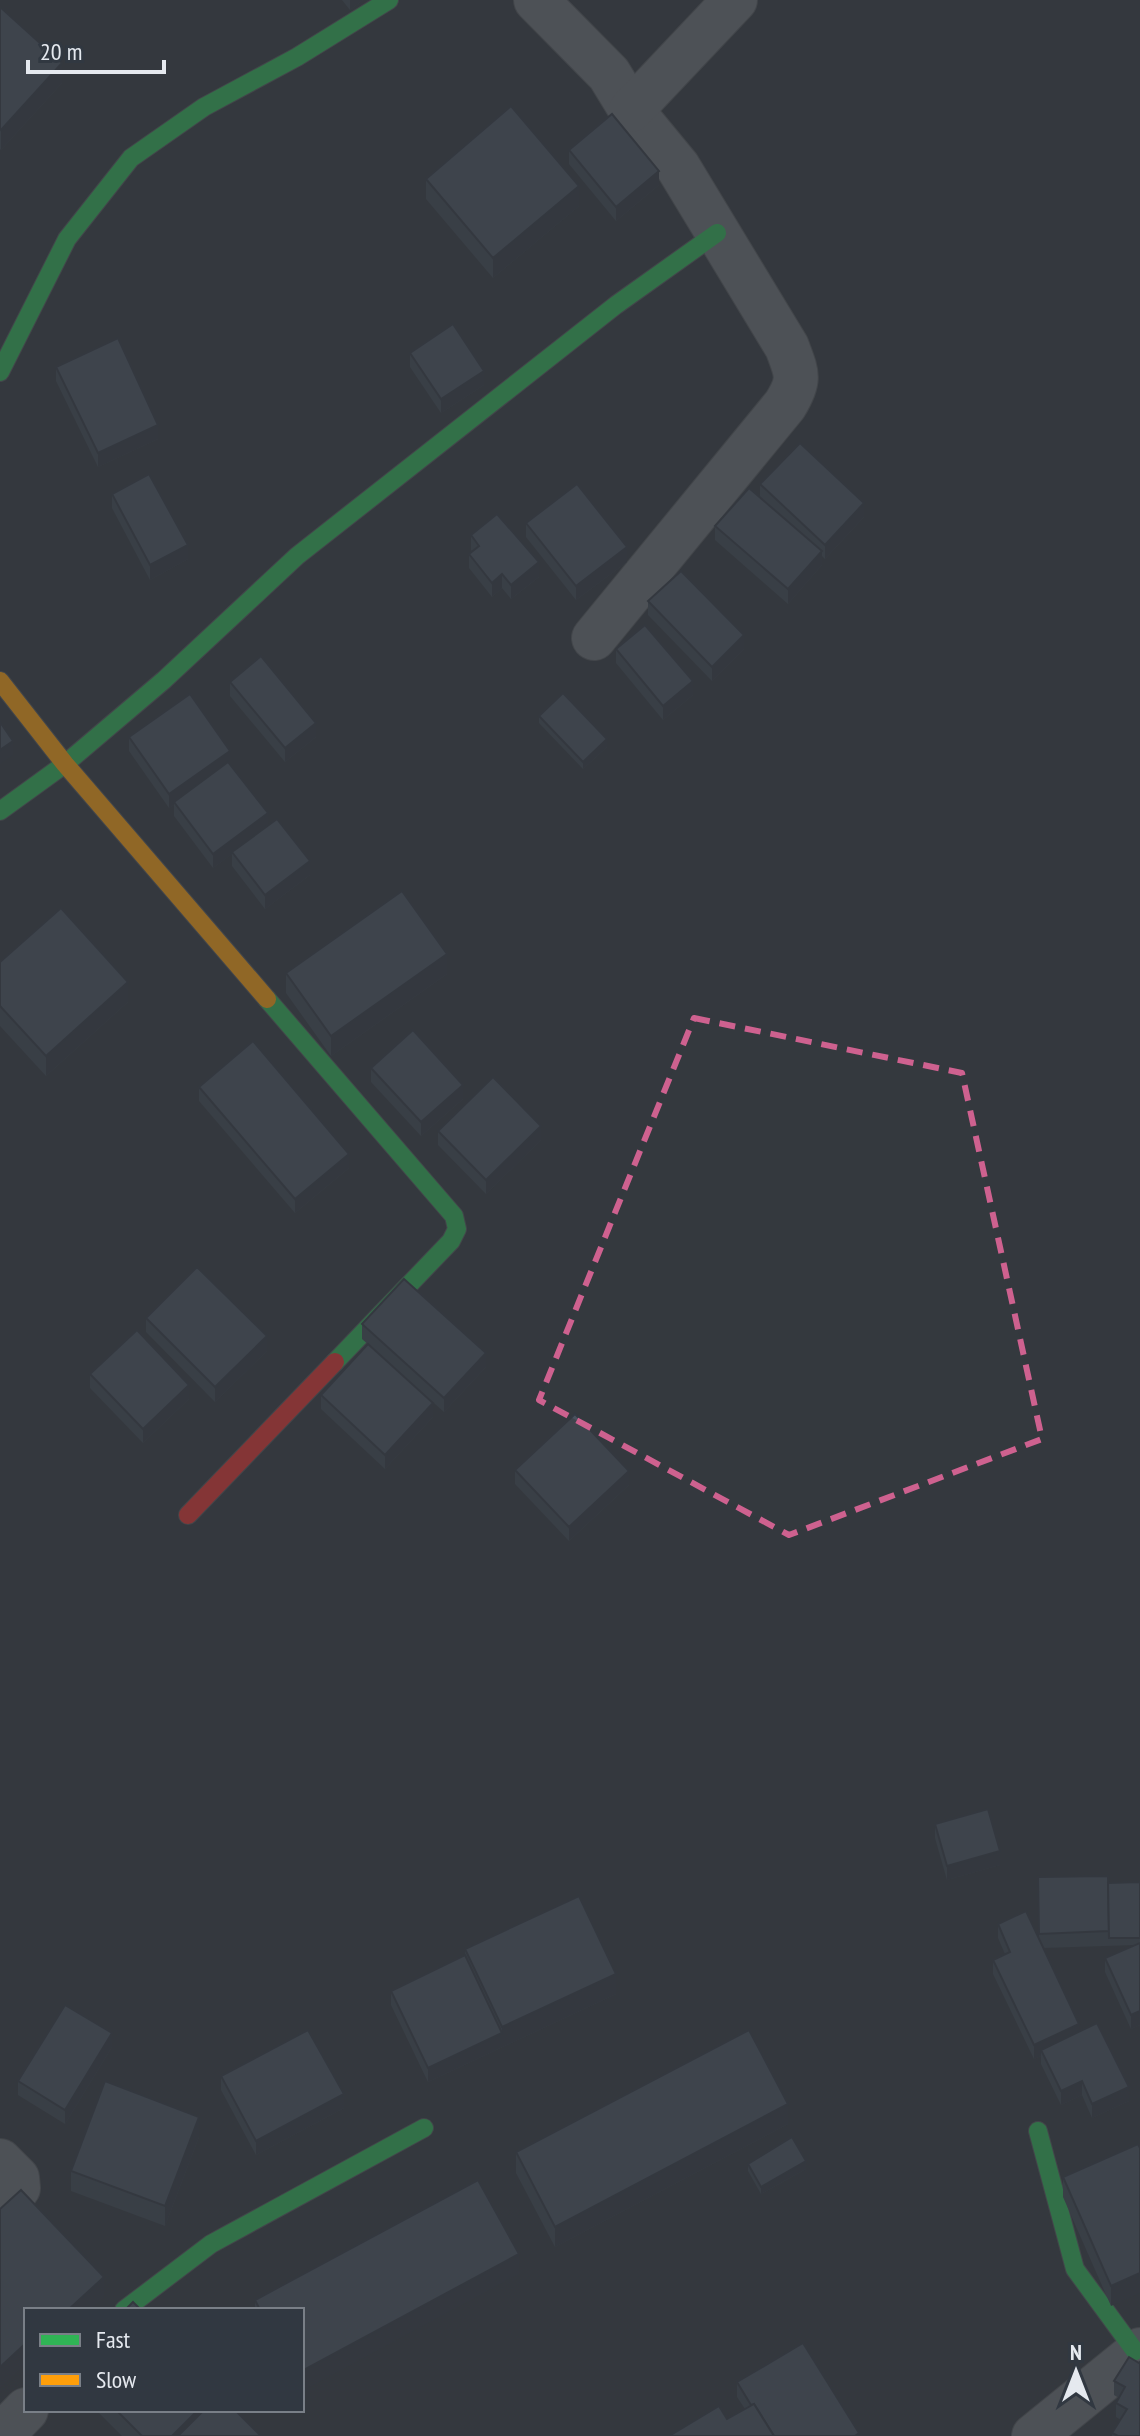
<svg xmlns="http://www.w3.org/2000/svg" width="1140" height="2436" font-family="'PT Sans Narrow',sans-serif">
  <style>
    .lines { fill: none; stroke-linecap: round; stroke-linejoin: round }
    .street-casing { stroke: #525559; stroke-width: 46 }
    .fast-casing { stroke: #525559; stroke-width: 20 }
    .slow-casing { stroke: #525559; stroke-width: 20 }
    .jam-casing { stroke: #525559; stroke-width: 20 }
    .street { stroke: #6b6f73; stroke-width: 44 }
    .fast { stroke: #30b455; stroke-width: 18 }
    .slow { stroke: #ff9f0a; stroke-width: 18 }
    .jam { stroke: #e5322d; stroke-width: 18 }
    .wall { fill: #3f4751 }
    .shaded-wall { fill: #333942 }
    .building { fill: #49525e; stroke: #333942; stroke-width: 2 }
    .marked { fill: none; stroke: #ce618f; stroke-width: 6; stroke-dasharray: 16 10; stroke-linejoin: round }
  </style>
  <rect width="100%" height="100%" fill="#34393e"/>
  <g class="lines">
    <defs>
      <g id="street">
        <path d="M536,0L609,74L631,110L678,167L787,347C797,374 801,379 785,405L594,638"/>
        <polyline points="631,110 735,0"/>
        <polyline points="0,2161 17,2178 18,2188 0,2210"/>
        <polyline points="1,2436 26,2410"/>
        <polyline points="1034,2436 1140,2350"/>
      </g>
      <g id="fast">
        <polyline points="0,372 67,239 131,158 204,107 297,57 389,0"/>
        <polyline points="0,811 65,764 164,680 297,556 616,305 717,233"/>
        <polyline points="267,999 454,1216 457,1229 451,1241 335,1362"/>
        <polyline points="1038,2131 1075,2269 1135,2351"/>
        <polyline points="124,2310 211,2244 424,2128"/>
      </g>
      <polyline id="slow" points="0,681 65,764 267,999"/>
      <polyline id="jam" points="188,1515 335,1362"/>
    </defs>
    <!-- street casing -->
    <use href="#street" class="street-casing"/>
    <!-- fast casing -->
    <use href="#fast" class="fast-casing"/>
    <!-- slow casing -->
    <use href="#slow" class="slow-casing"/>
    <!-- jam casing -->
    <use href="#jam" class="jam-casing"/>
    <!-- street -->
    <use href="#street" class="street"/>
    <!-- fast -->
    <use href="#fast" class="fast"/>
    <!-- slow -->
    <use href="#slow" class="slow"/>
    <!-- jam -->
    <use href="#jam" class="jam"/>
  </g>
  <!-- wall -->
  <g class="wall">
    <polygon points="342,0 363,0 350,10"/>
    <polygon points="0,7 62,83 1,150 0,149"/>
    <polygon points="569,150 659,185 616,221 569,164"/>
    <polygon points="426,179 579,206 493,278 426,199"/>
    <polygon points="410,353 484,385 441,413 410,367"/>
    <polygon points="56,367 158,439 98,467 56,381"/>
    <polygon points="760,484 864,517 825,559 822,556 822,565 788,604 715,540 715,526 760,497"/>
    <polygon points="112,494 188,559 150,580 112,508"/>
    <polygon points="526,523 627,562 576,600 526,537"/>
    <polygon points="471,535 539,577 511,599 502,588 492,597 469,568 469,554 472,551 471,550"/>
    <polygon points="648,601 744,649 712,681 648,615"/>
    <polygon points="616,649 693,695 663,720 616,663"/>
    <polygon points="230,682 316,737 285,762 230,696"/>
    <polygon points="539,716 607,747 583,769 539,723"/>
    <polygon points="129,737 230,764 268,826 310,875 265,909 232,866 232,854 213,868 174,816 174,805 169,808 129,751"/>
    <polygon points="0,962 128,1002 46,1076 0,1026"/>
    <polygon points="286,973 447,974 331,1056 286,993"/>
    <polygon points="371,1068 463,1099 421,1136 371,1082"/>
    <polygon points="199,1087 349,1168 295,1213 199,1101"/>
    <polygon points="438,1131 541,1140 486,1194 438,1145"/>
    <polygon points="146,1318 267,1351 215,1402 146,1332"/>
    <polygon points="362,1324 486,1367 444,1412 362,1339"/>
    <polygon points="90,1374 189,1399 143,1443 90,1388"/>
    <polygon points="321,1395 433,1417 385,1469 321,1409"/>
    <polygon points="515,1470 629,1485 569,1541 515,1484"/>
    <polygon points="935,1824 1000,1865 947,1880 935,1838"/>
    <polygon points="1038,1877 1108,1883 1140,1882 1140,2025 1131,2029 1105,1972 1105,1958 1135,1945 1043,1948 1079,2032 1129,2101 1092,2118 1082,2095 1061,2105 1041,2064 1041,2056 1034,2059 993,1974 993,1960 1005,1954 998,1938 998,1924 1039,1939"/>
    <polygon points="465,1949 616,1994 428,2082 391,2005 391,1991 465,1955"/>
    <polygon points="112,2047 65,2124 18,2095 18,2081"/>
    <polygon points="221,2076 344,2108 256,2155 221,2090"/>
    <polygon points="788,2124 555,2247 516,2173 516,2152"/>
    <polygon points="199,2137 165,2226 71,2191 71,2171"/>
    <polygon points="1138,2144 1111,2306 1063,2197 1063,2177"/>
    <polygon points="748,2164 806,2169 761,2194 748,2171"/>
    <polygon points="519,2274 302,2310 255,2310 255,2300"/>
    <polygon points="1139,2363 1140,2436 1112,2436 1112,2433 1121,2420 1116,2417 1116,2403 1119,2398 1114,2395 1114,2381"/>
    <polygon points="737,2382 859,2436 745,2409 737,2397"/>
    <polygon points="96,2410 235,2410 261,2436 122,2436"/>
  </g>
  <!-- shaded-wall -->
  <g class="shaded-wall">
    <polygon points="350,0 363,0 350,10"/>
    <polygon points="62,63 62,83 1,150 1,130"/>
    <polygon points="659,171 659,185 616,221 616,207"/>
    <polygon points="579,186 579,206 493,278 493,258"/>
    <polygon points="484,371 484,385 441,413 441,399"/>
    <polygon points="158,425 158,439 98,467 98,453"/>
    <polygon points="864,503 864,517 825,559 825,545"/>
    <polygon points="188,545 188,559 150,580 150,565"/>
    <polygon points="627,547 627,562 576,600 576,586"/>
    <polygon points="822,551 822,565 788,604 788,589"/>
    <polygon points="539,562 539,577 511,599 511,585"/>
    <polygon points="502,574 502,588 492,597 492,583"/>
    <polygon points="744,635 744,649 712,681 712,667"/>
    <polygon points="693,681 693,695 663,720 663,706"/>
    <polygon points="316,723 316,737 285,762 285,748"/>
    <polygon points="607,739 607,747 583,769 583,762"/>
    <polygon points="13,741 13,755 0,764 0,750"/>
    <polygon points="230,751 230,765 174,802 174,805 169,808 169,794"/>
    <polygon points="268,813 268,828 213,868 213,854"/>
    <polygon points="310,861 310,875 265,909 265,895"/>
    <polygon points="447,954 447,974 331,1056 331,1036"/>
    <polygon points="128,982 128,1002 46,1076 46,1056"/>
    <polygon points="463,1085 463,1099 421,1136 421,1122"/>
    <polygon points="541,1126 541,1140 486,1194 486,1180"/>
    <polygon points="349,1154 349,1168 295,1213 295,1199"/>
    <polygon points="267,1336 267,1351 215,1402 215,1387"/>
    <polygon points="486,1353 486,1367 444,1412 444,1398"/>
    <polygon points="189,1385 189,1399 143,1443 143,1429"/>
    <polygon points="433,1403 433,1417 385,1469 385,1455"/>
    <polygon points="629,1471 629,1485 569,1541 569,1527"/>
    <polygon points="1000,1851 1000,1865 947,1880 947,1866"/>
    <polygon points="616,1974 616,1994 428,2082 428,2068 502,2033 502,2027"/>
    <polygon points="1140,2011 1140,2025 1131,2029 1131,2015"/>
    <polygon points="1079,2024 1079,2038 1041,2050 1041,2056 1034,2059 1034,2045"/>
    <polygon points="112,2033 112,2047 65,2124 65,2110"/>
    <polygon points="1082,2081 1082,2095 1061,2105 1061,2091"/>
    <polygon points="1129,2087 1129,2101 1092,2118 1092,2104"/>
    <polygon points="344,2094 344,2108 256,2155 256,2141"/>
    <polygon points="788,2104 788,2124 555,2247 555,2227"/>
    <polygon points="199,2117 199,2137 165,2226 165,2206"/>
    <polygon points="806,2161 806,2169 761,2194 761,2187"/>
    <polygon points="519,2254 519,2274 302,2391 302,2371"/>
    <polygon points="1140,2273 1140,2293 1111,2306 1111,2286"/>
    <polygon points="104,2277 104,2297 89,2310 68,2310"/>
    <polygon points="26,2343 26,2363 0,2387 0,2367"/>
    <polygon points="198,2410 218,2410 192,2436 172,2436"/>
  </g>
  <!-- building -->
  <g class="building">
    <polygon points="0,7 62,63 1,130 0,129"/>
    <polygon points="511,106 579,186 493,258 426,179"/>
    <polygon points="612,114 659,171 616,207 569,150"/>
    <polygon points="453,324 484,371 441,399 410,353"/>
    <polygon points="118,338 158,425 98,453 56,367"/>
    <polygon points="800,443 864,503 825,545 760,484"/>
    <polygon points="149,474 188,545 150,565 112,494"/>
    <polygon points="577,484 627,547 576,586 526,523"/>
    <polygon points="749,488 822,551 788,589 715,526"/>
    <polygon points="497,514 539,562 511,585 502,574 492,583 469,554 479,546 471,535"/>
    <polygon points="681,571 744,635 712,667 648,601"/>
    <polygon points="645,625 693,681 663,706 616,649"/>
    <polygon points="261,656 316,723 285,748 230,682"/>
    <polygon points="563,693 607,739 583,762 539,716"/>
    <polygon points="190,694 230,751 169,794 129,737"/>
    <polygon points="0,722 13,741 0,750"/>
    <polygon points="228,762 268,813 213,854 174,802"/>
    <polygon points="277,819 310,861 265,895 232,852"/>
    <polygon points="402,891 447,954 331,1036 286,973"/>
    <polygon points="61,908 128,982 46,1056 0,1006 0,962"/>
    <polygon points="413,1030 463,1085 421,1122 371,1068"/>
    <polygon points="253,1041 349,1154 295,1199 199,1087"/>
    <polygon points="493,1077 541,1126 486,1180 438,1131"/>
    <polygon points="197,1267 267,1336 215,1387 146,1318"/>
    <polygon points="404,1279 486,1353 444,1398 362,1324"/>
    <polygon points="137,1330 189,1385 143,1429 90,1374"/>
    <polygon points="368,1344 433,1403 385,1455 321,1395"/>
    <polygon points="575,1414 629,1471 569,1527 515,1470"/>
    <polygon points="988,1809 1000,1851 947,1866 935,1824"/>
    <polygon points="1108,1876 1109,1931 1039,1934 1038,1877"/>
    <polygon points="1140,1882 1140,1938 1109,1938 1108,1883"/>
    <polygon points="579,1896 616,1974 502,2027 465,1949"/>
    <polygon points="1026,1911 1079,2024 1034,2045 993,1960 1010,1952 998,1924"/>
    <polygon points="1140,1943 1140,2011 1131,2015 1105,1958"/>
    <polygon points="465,1955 502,2033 428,2068 391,1991"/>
    <polygon points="65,2005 112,2033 65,2110 18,2081"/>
    <polygon points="1097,2023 1129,2087 1092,2104 1082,2081 1061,2091 1041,2050"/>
    <polygon points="308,2030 344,2094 256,2141 221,2076"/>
    <polygon points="749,2030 788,2104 555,2227 516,2152"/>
    <polygon points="105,2081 199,2117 165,2206 71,2171"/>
    <polygon points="792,2137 806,2161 761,2187 748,2164"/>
    <polygon points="1138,2144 1140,2148 1140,2273 1111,2286 1063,2177"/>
    <polygon points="478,2180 519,2254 302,2371 302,2310 260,2310 255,2300"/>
    <polygon points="21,2190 104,2277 68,2310 26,2310 26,2343 0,2367 0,2209"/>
    <polygon points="133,2302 141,2310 125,2310"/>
    <polygon points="803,2343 859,2433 855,2436 774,2436 754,2404 751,2405 737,2382"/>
    <polygon points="1129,2357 1139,2363 1140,2362 1140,2436 1118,2436 1112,2433 1127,2409 1116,2403 1125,2387 1114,2381"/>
    <polygon points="754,2404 774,2436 669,2436 719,2406 727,2419"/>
    <polygon points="116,2410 198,2410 172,2436 142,2436"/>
    <polygon points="204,2410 235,2410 261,2436 178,2436"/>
  </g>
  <!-- marked area -->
  <path d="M0 0H1140V2436H0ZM694,1018L962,1073L1042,1439L789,1535L539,1400Z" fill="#34393e" fill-opacity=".55" fill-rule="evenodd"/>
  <path class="marked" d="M694,1018L962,1073L1042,1439L789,1535L539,1400Z"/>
  <!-- legend -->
  <rect x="24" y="2308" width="280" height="104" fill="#313841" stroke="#797f87" stroke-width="2"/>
  <rect x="40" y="2334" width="40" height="12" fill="#30b455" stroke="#797f87" stroke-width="2"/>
  <text x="96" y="2348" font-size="24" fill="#e5e9ef">Fast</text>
  <rect x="40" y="2374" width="40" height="12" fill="#ff9f0a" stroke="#797f87" stroke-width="2"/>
  <text x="96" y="2388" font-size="24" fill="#e5e9ef">Slow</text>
  <!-- north arrow -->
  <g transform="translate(1076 2372)" stroke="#313841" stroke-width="6" paint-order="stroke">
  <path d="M0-6L14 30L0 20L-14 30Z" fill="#e5e9ef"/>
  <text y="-12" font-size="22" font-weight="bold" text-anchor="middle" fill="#e5e9ef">N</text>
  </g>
  <!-- scale -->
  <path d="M28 60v12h136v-12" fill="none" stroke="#e5e9ef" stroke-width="4"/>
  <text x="40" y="60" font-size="24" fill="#e5e9ef" stroke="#313841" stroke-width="6" paint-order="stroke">20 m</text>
</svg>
